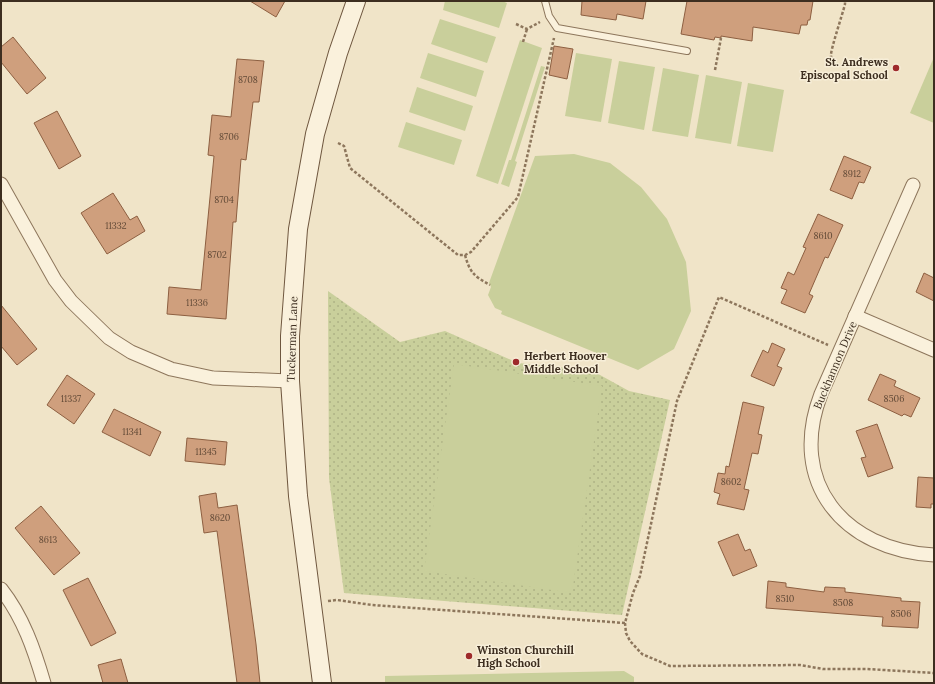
<svg xmlns="http://www.w3.org/2000/svg" width="935" height="684" font-family="Lora,serif">
  <style>
    .green { fill: url(#green-dots) }
    .pitch { fill: #c9cf9b }
    .building { fill: #cf9f7d; stroke: #8d5f41 }
    .lines { fill: none; stroke-linecap: round; stroke-linejoin: round }
    .service-casing { stroke: #8d765c; stroke-width: 8 }
    .minor-casing { stroke: #8d765c; stroke-width: 15 }
    .secondary-casing { stroke: #6f573f; stroke-width: 20 }
    .path { stroke: #8d765c; stroke-width: 2.5; stroke-dasharray: 3 2; stroke-linecap: butt }
    .service { stroke: #faf1dc; stroke-width: 6 }
    .minor { stroke: #faf1dc; stroke-width: 13 }
    .secondary { stroke: #faf1dc; stroke-width: 18 }
    .poi-dot { fill: #9e2a2b; stroke: #f7eed8; stroke-width: 1.5 }
    .labels { text-anchor: middle; stroke-width: 3; stroke-linejoin: round; paint-order: stroke }
    .number-label { font-size: 9px; fill: #624a37 }
    .poi-label { font-size: 11px; font-weight: bold; fill: #3d2e20; stroke: #f7eed8; text-anchor: start }
    .street-label { font-size: 11px; fill: #3d2e20; stroke: #f7eed8 }
  </style>
  <defs>
    <pattern id="green-dots" width="8" height="8" patternUnits="userSpaceOnUse"><rect width="8" height="8" fill="#c9cf9b"/><path d="M2 2h.1M6 6h.1" fill="none" stroke="#aeb285" stroke-width="1.8" stroke-linecap="round"/></pattern>
  </defs>
  <rect width="100%" height="100%" fill="#f0e4c8"/>
  <!-- green -->
  <polygon class="green" points="328,291 400,342 445,331 518,363 591,370 629,391 670,400 622,615 344,593 329,478"/>
  <!-- pitch -->
  <g class="pitch">
    <polygon points="445,1 502,1 507,3 499,28 443,10"/>
    <polygon points="440,19 496,37 487,63 431,44"/>
    <polygon points="520,40 542,48 498,184 476,176"/>
    <polygon points="428,53 484,71 476,97 420,78"/>
    <polygon points="576,53 612,59 601,122 565,116"/>
    <polygon points="934,57 934,123 910,113"/>
    <polygon points="619,61 655,67 644,130 608,123"/>
    <polygon points="541,66 545,67 515,161 517,162 509,187 501,184 509,160 511,160"/>
    <polygon points="663,68 699,75 688,137 652,131"/>
    <polygon points="706,75 742,82 731,144 695,138"/>
    <polygon points="748,83 784,90 773,152 737,146"/>
    <polygon points="417,87 473,106 465,131 409,112"/>
    <polygon points="406,122 462,140 454,165 398,147"/>
    <polygon points="574,154 610,163 641,187 667,219 686,262 691,311 674,349 638,370 501,314 502,311 495,308 488,295 491,287 489,283 535,156"/>
    <polygon points="454,364 602,386 572,593 424,571"/>
    <polygon points="624,671 634,677 634,683 385,683 385,676"/>
  </g>
  <!-- building -->
  <g class="building">
    <polygon points="250,1 285,1 276,17"/>
    <polygon points="582,1 646,1 643,19 617,14 616,20 581,15"/>
    <polygon points="687,1 813,1 810,20 808,20 807,25 801,25 799,34 753,27 752,41 721,36 721,38 715,37 714,40 681,34"/>
    <polygon points="13,37 46,78 27,94 1,62 1,47"/>
    <polygon points="554,46 573,49 567,79 549,75"/>
    <polygon points="237,59 264,61 259,102 253,102 246,160 241,159 236,222 233,222 226,319 167,314 169,287 201,290 214,156 208,155 212,115 231,117"/>
    <polygon points="57,111 81,156 59,169 34,123"/>
    <polygon points="844,156 871,167 864,183 859,182 852,199 830,190"/>
    <polygon points="113,193 130,220 137,216 145,231 107,254 81,213"/>
    <polygon points="818,214 843,225 828,258 825,257 809,294 813,296 805,313 781,303 787,290 781,288 788,272 794,275 806,248 803,247"/>
    <polygon points="924,273 934,278 934,301 916,292"/>
    <polygon points="1,305 37,349 17,365 1,346"/>
    <polygon points="772,343 785,349 777,366 782,368 774,386 751,376 763,350 768,353"/>
    <polygon points="880,374 896,381 894,386 920,398 911,417 904,414 902,416 868,400"/>
    <polygon points="67,375 95,394 74,424 47,405"/>
    <polygon points="743,402 764,407 758,434 762,435 758,454 752,453 744,489 749,490 744,510 717,504 720,494 714,492 718,473 725,474 726,466 729,467"/>
    <polygon points="114,409 161,432 150,456 102,432"/>
    <polygon points="877,424 893,468 868,477 861,458 866,457 856,431"/>
    <polygon points="187,438 227,442 225,465 185,461"/>
    <polygon points="918,477 934,478 934,504 931,504 931,508 916,507"/>
    <polygon points="216,493 218,508 237,505 256,644 260,683 237,683 217,531 204,533 199,496"/>
    <polygon points="41,506 80,553 54,575 15,528"/>
    <polygon points="738,534 745,551 750,549 757,566 733,576 718,542"/>
    <polygon points="88,578 116,633 91,646 63,590"/>
    <polygon points="768,581 786,583 786,587 824,592 825,587 845,588 845,592 901,598 901,601 920,602 918,628 882,626 883,617 766,608"/>
    <polygon points="121,659 128,683 103,683 98,665"/>
  </g>
  <g class="lines">
    <defs>
      <polyline id="service" points="545,1 549,16 557,28 687,51"/>
      <g id="minor">
        <polyline points="1,184 55,280 71,301 109,338 131,352 171,369 213,378 290,381"/>
        <path d="M913,185L821,394C787,483 844,550 934,555"/>
        <polyline points="855,316 934,350"/>
        <path d="M1,589C23,617 34,649 44,683"/>
      </g>
      <polyline id="secondary" points="322,683 298,496 290,381 290,336 298,229 315,134 338,53 356,1"/>
    </defs>
    <!-- service casing -->
    <use href="#service" class="service-casing"/>
    <!-- minor casing -->
    <use href="#minor" class="minor-casing"/>
    <!-- secondary casing -->
    <use href="#secondary" class="secondary-casing"/>
    <!-- path -->
    <g class="path">
      <polyline points="516,24 527,29 540,22"/>
      <polyline points="523,42 527,29"/>
      <path d="M838,66C835,63 831,60 831,56C830,51 843,13 845,4V1"/>
      <polyline points="715,70 721,38"/>
      <polyline points="338,143 344,146 350,168 458,255 465,255 471,252 518,197 554,38"/>
      <path d="M465,255C470,273 474,276 490,285"/>
      <polyline points="328,601 337,600 372,605 625,623 633,593 640,576 677,401 719,297 828,345"/>
      <polyline points="625,623 626,633 630,641 642,654 670,666 800,665 823,669 867,669 934,673"/>
    </g>
    <!-- service -->
    <use href="#service" class="service"/>
    <!-- minor -->
    <use href="#minor" class="minor"/>
    <!-- secondary -->
    <use href="#secondary" class="secondary"/>
  </g>
  <!-- markers -->
  <g class="poi-dot">
    <circle cx="896" cy="68" r="4"/>
    <circle cx="516" cy="362" r="4"/>
    <circle cx="469" cy="656" r="4"/>
  </g>
  <g class="labels">
    <!-- number labels -->
    <g class="number-label">
      <text x="248" y="83">8708</text>
      <text x="229" y="140">8706</text>
      <text x="852" y="177">8912</text>
      <text x="224" y="203">8704</text>
      <text x="116" y="229">11332</text>
      <text x="823" y="239">8610</text>
      <text x="217" y="258">8702</text>
      <text x="197" y="306">11336</text>
      <text x="71" y="402">11337</text>
      <text x="894" y="402">8506</text>
      <text x="132" y="435">11341</text>
      <text x="206" y="455">11345</text>
      <text x="731" y="485">8602</text>
      <text x="220" y="521">8620</text>
      <text x="48" y="543">8613</text>
      <text x="785" y="602">8510</text>
      <text x="843" y="606">8508</text>
      <text x="901" y="617">8506</text>
    </g>
    <!-- poi labels -->
    <g class="poi-label">
      <text x="888" y="66" text-anchor="end">St. Andrews<tspan x="888" dy="13">Episcopal School</tspan></text>
      <text x="524" y="360">Herbert Hoover<tspan x="524" dy="13">Middle School</tspan></text>
      <text x="477" y="654">Winston Churchill<tspan x="477" dy="13">High School</tspan></text>
    </g>
    <!-- street labels -->
    <g class="street-label">
      <text transform="translate(292 339) rotate(-88)" y="4">Tuckerman Lane</text>
      <text transform="translate(835 365) rotate(-67)" y="4">Buckhannon Drive</text>
    </g>
  </g>
  <!-- border -->
  <rect width="935" height="684" fill="none" stroke="#3d2e20" stroke-width="4"/>
</svg>
